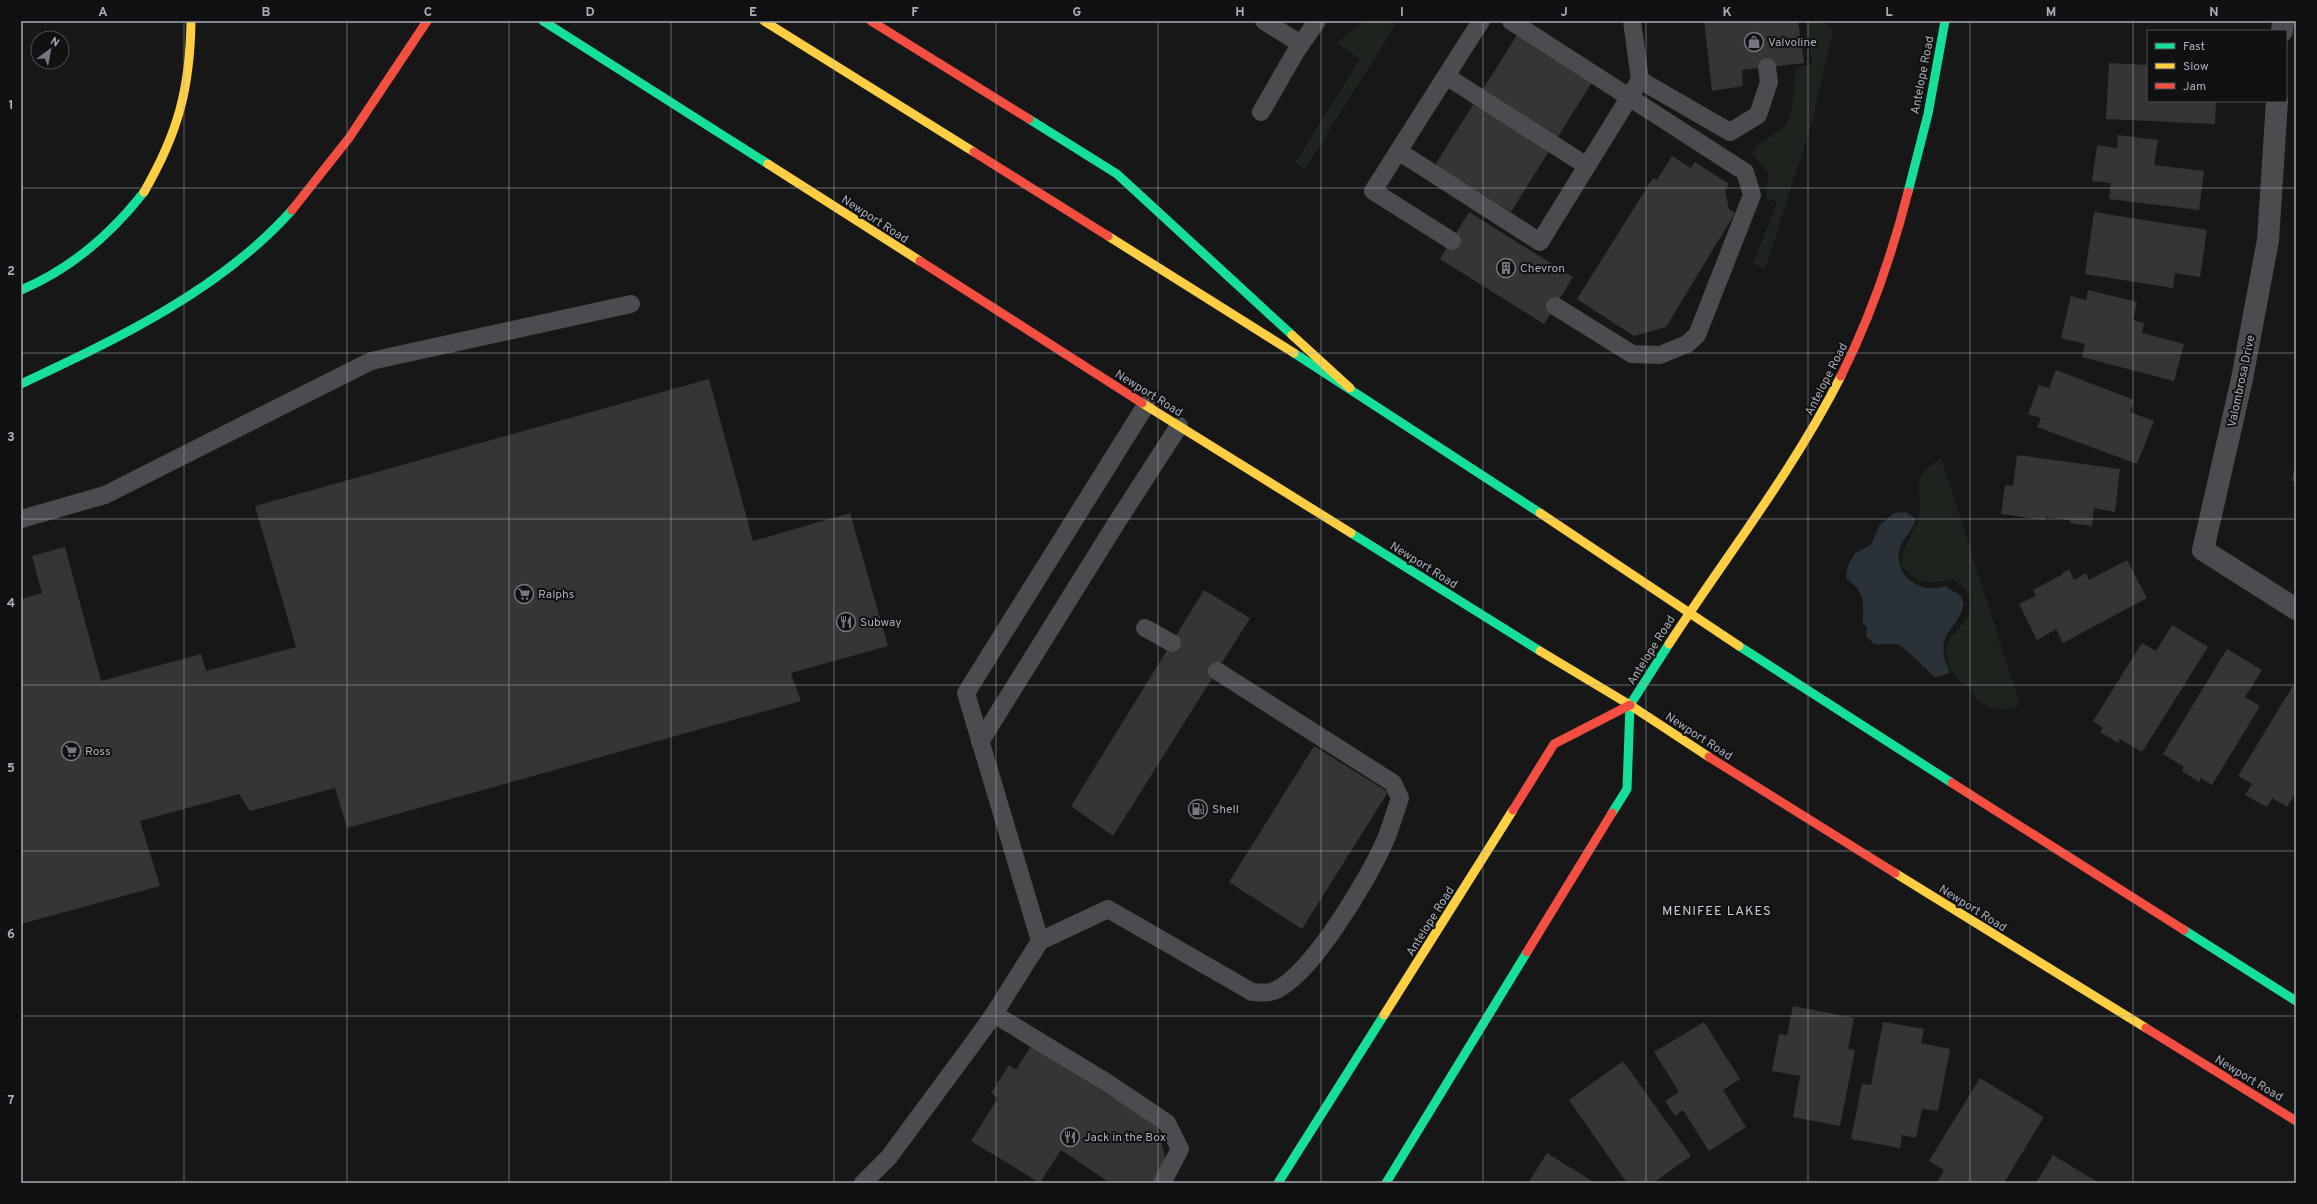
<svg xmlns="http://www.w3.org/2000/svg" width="2317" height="1204" font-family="Overpass,sans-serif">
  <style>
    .green { fill: #1d241e }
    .water { fill: #2a3239 }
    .building { fill: #353536 }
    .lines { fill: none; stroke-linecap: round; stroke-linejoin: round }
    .lane { stroke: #4b4c50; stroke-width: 18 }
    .street { stroke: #4b4c50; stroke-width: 22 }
    .fast { stroke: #16e098; stroke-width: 9 }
    .slow { stroke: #ffcf43; stroke-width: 9 }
    .jam { stroke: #f24e42; stroke-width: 9 }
    .grid { fill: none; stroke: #a8adb8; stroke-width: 1; stroke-opacity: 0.55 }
    .labels { text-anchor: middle; stroke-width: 4; stroke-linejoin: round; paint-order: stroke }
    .poi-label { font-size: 12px; fill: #a8adb8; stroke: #111113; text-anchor: start }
    .street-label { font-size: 12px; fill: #a8adb8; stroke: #111113 }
    .neighbourhood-label { font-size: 13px; letter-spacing: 1px; fill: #c9ccd4; stroke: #111113 }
    .neatline { fill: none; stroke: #a8adb8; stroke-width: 1.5 }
    .grid-label { font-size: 13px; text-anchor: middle; font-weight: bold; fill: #a8adb8 }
  </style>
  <rect width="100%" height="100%" fill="#171717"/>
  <!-- green -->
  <g class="green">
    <polygon points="1363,21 1398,21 1305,169 1295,163 1360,59 1337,43"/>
    <path d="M1807,21H1825L1833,30L1812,123L1765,269L1753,264L1777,202L1766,198L1768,172L1752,154C1760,140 1774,136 1785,126C1793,117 1795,80 1795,68L1812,64Z"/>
    <path d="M1941,458L2020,704L2012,710L1990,708L1977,700L1973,691L1957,678L1949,668L1946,648L1949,639L1967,619L1970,608L1968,593L1954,579C1932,584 1916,585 1902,566C1902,541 1917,532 1920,510C1922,497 1914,493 1921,477C1924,468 1934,463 1941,458Z"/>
  </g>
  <!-- water -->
  <path class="water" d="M1906,512L1916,519C1912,532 1900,541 1899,552C1896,571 1911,586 1929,588C1934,589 1940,587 1945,586C1949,589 1954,591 1958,594C1974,607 1949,627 1945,639C1941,650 1945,662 1950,673L1935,677C1927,671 1904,646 1899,645C1892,643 1882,645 1874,644L1866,636L1867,627L1863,624C1863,600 1867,595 1846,578L1848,565L1855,553L1871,545L1879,526L1894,513Z"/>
  <!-- building -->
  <g class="building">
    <polygon points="1704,21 1798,21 1804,63 1742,70 1743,86 1712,91"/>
    <polygon points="1524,24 1599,71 1511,212 1435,165"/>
    <polygon points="2109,63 2148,65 2148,101 2216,101 2215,124 2106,119"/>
    <polygon points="2118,135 2158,140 2154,165 2204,171 2199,210 2109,199 2111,183 2092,181 2097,145 2117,148"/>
    <polygon points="1672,156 1691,168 1695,162 1729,184 1725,190 1729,209 1735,213 1666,327 1634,336 1577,299 1653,178 1657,180"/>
    <polygon points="1469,212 1573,277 1544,324 1440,259"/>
    <polygon points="2094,212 2207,230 2200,277 2175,273 2173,288 2085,274"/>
    <polygon points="2088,290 2137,302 2133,320 2144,323 2142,333 2184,344 2174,381 2082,357 2085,344 2061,338 2071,296 2086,300"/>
    <polygon points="2056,370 2134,400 2130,412 2154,421 2137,464 2037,427 2041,418 2028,414 2039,385 2049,388"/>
    <polygon points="709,379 753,541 850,513 888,646 791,673 801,701 347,828 335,788 250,811 239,794 140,821 160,886 21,924 21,599 42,593 32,556 65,547 101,681 201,654 206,671 296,647 255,506"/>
    <polygon points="2017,455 2120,469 2115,512 2094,508 2092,526 2070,523 2070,520 2046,517 2045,520 2001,514 2005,485 2013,486"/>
    <polygon points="2295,465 2296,465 2296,482 2292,481"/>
    <polygon points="2127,560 2147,598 2063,643 2056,629 2037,640 2019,604 2036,596 2033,590 2063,574 2062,573 2069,569 2074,580 2086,573 2089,580"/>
    <polygon points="1204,590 1250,618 1113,836 1071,806"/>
    <polygon points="2172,625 2208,647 2142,752 2120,739 2118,743 2100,732 2103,728 2093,721 2142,643 2156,651"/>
    <polygon points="2227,649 2262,670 2245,697 2260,706 2212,785 2201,778 2199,782 2182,771 2184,767 2163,754"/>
    <polygon points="2296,681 2296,792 2287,807 2272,798 2267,807 2245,795 2252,784 2238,776"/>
    <polygon points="1314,746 1388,792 1302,929 1229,882"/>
    <polygon points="1793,1006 1854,1018 1848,1049 1855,1050 1840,1126 1793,1117 1800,1076 1772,1071 1779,1034 1787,1035"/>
    <polygon points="1704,1022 1740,1079 1723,1090 1746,1127 1709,1151 1683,1110 1675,1116 1665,1101 1679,1092 1654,1052"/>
    <polygon points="1883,1022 1924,1029 1921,1043 1950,1049 1938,1111 1922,1109 1916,1138 1902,1135 1900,1148 1851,1139 1862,1084 1871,1085"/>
    <polygon points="1031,1046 1157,1125 1166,1160 1153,1183 1110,1183 1061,1150 1040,1183 971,1141 998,1098 991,1093 1009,1065 1016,1070"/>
    <polygon points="1623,1061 1691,1156 1653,1183 1627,1183 1569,1100"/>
    <polygon points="1980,1078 2044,1117 2004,1183 1937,1183 1944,1170 1929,1161"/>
    <polygon points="1547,1153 1595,1183 1528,1183"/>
    <polygon points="2053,1155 2099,1183 2036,1183"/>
  </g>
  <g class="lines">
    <!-- lane -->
    <g class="lane">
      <polyline points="1264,21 1301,44"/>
      <polyline points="1511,21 1745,172 1752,195 1697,335 1687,344 1660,355 1632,354 1555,306"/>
      <polyline points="1446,76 1587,166"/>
      <polyline points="1640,80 1730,132 1758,115 1769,82 1767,67"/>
      <polyline points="1261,112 1295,53 1317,21"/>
      <polyline points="1398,151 1540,242 1640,80 1632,21"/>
      <polyline points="1452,241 1373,191 1481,21"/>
      <polyline points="21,519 105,495 371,361 631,304"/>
      <polyline points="1145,628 1172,643"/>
      <polyline points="980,742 1117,522 1179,426"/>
      <polyline points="1040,941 966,693 1146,405"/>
      <polyline points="994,1014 1106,1082 1167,1123 1180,1149 1162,1183"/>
      <path d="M863,1183L889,1157L974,1042L994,1014L1040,941L1108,909L1252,992C1257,992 1265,993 1270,992C1307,984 1370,876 1385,841C1391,827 1395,812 1400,798L1393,783L1217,671"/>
    </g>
    <!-- street -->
    <g class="street">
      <polyline points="2282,31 2283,21"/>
      <polyline points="2277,101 2268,240 2242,379 2203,550 2296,609"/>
    </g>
    <!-- fast -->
    <g class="fast">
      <polyline points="543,21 768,164"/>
      <polyline points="1029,119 1117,174 1292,335"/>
      <polyline points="1908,192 1928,114 1945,21"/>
      <path d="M21,290C71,269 111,234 144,192"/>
      <polyline points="1294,353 1540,513"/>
      <path d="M21,384C117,339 221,290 292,210"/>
      <polyline points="1351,533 1540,651"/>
      <polyline points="1739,646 1952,783"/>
      <polyline points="1612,813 1627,789 1630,705 1669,644"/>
      <polyline points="2184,930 2296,1001"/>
      <polyline points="1278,1183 1384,1015"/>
      <polyline points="1386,1183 1527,952"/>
    </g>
    <!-- slow -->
    <g class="slow">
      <polyline points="764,21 974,152"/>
      <polyline points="768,164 920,261"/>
      <path d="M144,192C178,133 190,89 191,21"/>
      <polyline points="1108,236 1294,353"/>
      <polyline points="1292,335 1350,388"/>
      <polyline points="1142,403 1351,533"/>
      <polyline points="1540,513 1739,646"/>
      <path d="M1669,644C1727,555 1793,471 1841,376"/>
      <polyline points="1540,651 1630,705 1709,757"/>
      <polyline points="1895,873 2146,1028"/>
      <polyline points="1384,1015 1513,810"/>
    </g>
    <!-- jam -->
    <g class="jam">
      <polyline points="871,21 1029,119"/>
      <polyline points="974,152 1108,236"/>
      <polyline points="292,210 349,138 427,21"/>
      <polyline points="920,261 1142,403"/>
      <path d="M1841,376C1870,318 1892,255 1908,192"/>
      <polyline points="1709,757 1895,873"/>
      <polyline points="1952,783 2184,930"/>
      <polyline points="1513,810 1554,744 1630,705"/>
      <polyline points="1527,952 1612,813"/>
      <polyline points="2146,1028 2296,1121"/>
    </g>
  </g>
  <!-- grid -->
  <path class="grid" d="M184,21V1183M347,21V1183M509,21V1183M671,21V1183M834,21V1183M996,21V1183M1158,21V1183M1321,21V1183M1483,21V1183M1646,21V1183M1808,21V1183M1970,21V1183M2133,21V1183M21,188H2296M21,353H2296M21,519H2296M21,685H2296M21,851H2296M21,1016H2296"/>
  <!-- icons -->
  <defs>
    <symbol id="shop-ring" viewBox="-11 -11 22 22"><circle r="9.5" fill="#111113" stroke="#757880" stroke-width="1.5"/><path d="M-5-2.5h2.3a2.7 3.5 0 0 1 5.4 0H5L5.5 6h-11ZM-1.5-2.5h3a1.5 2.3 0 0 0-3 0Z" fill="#757880"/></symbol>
    <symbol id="building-ring" viewBox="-11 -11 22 22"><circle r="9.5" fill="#111113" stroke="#757880" stroke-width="1.5"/><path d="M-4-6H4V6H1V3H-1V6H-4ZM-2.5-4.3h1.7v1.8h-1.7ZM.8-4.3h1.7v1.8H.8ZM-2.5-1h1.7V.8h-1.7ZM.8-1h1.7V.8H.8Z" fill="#757880"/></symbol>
    <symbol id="supermarket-ring" viewBox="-11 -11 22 22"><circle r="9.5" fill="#111113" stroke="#757880" stroke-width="1.5"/><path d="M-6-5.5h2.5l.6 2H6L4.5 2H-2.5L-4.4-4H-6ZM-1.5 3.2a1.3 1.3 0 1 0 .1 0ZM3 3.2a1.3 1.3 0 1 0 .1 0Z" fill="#757880"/></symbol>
    <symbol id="restaurant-ring" viewBox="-11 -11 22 22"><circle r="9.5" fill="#111113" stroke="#757880" stroke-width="1.5"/><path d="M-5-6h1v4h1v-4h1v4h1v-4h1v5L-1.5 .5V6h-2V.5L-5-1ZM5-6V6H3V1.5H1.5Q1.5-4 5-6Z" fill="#757880"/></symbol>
    <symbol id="fuel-ring" viewBox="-11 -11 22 22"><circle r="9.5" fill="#111113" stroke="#757880" stroke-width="1.5"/><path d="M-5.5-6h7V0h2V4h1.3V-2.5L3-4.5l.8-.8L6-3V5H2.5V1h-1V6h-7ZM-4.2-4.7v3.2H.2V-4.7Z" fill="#757880"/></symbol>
  </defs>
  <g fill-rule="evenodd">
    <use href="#shop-ring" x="1743" y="31" width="22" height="22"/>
    <use href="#building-ring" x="1495" y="257" width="22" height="22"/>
    <use href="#supermarket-ring" x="513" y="583" width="22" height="22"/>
    <use href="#restaurant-ring" x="835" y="611" width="22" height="22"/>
    <use href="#supermarket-ring" x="60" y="740" width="22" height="22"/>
    <use href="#fuel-ring" x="1187" y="798" width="22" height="22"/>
    <use href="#restaurant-ring" x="1059" y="1126" width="22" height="22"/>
  </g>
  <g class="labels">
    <!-- poi labels -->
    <g class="poi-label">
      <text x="1768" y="46">Valvoline</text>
      <text x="1520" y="272">Chevron</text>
      <text x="538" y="598">Ralphs</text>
      <text x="860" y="626">Subway</text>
      <text x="85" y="755">Ross</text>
      <text x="1212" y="813">Shell</text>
      <text x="1084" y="1141">Jack in the Box</text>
    </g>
    <!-- street labels -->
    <g class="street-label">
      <text transform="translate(1922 75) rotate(-79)" y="4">Antelope Road</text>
      <text transform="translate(875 219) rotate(33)" y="4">Newport Road</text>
      <text transform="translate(1826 379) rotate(-63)" y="4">Antelope Road</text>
      <text transform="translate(2241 381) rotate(-78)" y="4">Valombrosa Drive</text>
      <text transform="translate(1149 393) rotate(32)" y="4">Newport Road</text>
      <text transform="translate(1424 565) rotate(32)" y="4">Newport Road</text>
      <text transform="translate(1651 650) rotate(-58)" y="4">Antelope Road</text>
      <text transform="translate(1699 736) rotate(33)" y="4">Newport Road</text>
      <text transform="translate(1973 908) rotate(32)" y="4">Newport Road</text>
      <text transform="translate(1430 921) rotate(-58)" y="4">Antelope Road</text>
      <text transform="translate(2249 1078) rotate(31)" y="4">Newport Road</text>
    </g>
    <!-- neighbourhood labels -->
    <g class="neighbourhood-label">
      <text x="1717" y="915">MENIFEE LAKES</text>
    </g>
  </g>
  <!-- border -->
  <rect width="2317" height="1204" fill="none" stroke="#111113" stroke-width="44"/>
  <!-- legend -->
  <rect x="2147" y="30" width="140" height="72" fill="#111113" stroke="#4d4f55"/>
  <rect x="2155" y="43" width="20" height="6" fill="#16e098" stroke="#4d4f55"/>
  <text x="2183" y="50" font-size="12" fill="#a8adb8">Fast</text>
  <rect x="2155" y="63" width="20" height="6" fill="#ffcf43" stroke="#4d4f55"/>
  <text x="2183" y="70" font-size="12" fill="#a8adb8">Slow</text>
  <rect x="2155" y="83" width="20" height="6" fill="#f24e42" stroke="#4d4f55"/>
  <text x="2183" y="90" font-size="12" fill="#a8adb8">Jam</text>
  <!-- north arrow -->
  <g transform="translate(50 50) rotate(32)"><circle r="19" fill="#111113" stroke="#4d4f55"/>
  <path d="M0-3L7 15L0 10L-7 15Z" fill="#757880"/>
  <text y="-6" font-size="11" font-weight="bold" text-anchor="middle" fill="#a8adb8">N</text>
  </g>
  <rect x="22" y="22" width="2273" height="1160" class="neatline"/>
  <g class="grid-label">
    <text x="103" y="16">A</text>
    <text x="266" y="16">B</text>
    <text x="428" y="16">C</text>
    <text x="590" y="16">D</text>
    <text x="753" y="16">E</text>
    <text x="915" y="16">F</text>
    <text x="1077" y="16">G</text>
    <text x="1240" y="16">H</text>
    <text x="1402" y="16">I</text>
    <text x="1564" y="16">J</text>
    <text x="1727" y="16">K</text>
    <text x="1889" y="16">L</text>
    <text x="2051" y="16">M</text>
    <text x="2214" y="16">N</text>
    <text x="11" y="109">1</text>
    <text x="11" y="275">2</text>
    <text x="11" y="441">3</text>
    <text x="11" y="607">4</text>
    <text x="11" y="772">5</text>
    <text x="11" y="938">6</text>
    <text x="11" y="1104">7</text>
  </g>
</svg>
